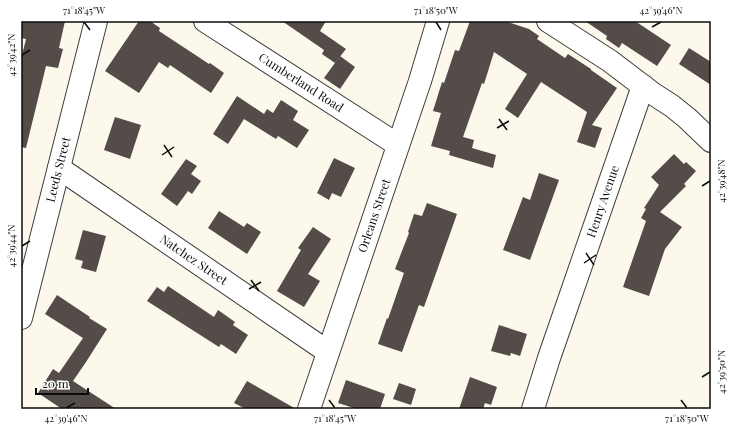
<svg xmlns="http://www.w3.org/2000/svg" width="732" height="430" font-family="'Playfair Display',serif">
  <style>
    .building { fill: #534c49 }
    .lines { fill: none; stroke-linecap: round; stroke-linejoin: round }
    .minor-casing { stroke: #3e3e3e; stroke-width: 24 }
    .minor { stroke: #fff; stroke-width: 22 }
    .ticks { fill: none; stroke: #0b0b0b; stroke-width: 1.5 }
    .labels { text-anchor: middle; stroke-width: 4; stroke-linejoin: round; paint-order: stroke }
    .street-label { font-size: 12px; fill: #0b0b0b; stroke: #fff }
    .neatline { fill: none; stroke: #0b0b0b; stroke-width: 1.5 }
    .ticks-label { font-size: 10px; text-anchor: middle; fill: #0b0b0b }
  </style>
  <rect width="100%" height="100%" fill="#fdf8ec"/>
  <!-- building -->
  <g class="building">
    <polygon points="21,21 65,21 59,48 63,49 58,68 46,66 26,148 21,147 21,59 26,39 21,38"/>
    <polygon points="139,21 150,21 160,28 159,31 200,58 209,64 210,63 224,73 211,93 170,65 168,68 159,62 139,93 105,71"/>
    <polygon points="282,21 326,21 320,31 346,49 335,63 322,54 324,50"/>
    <polygon points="470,21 505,21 529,29 539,36 537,39 565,58 568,54 591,69 591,70 617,88 592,125 602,128 595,148 577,142 587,112 541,82 518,118 505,109 527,74 494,52 484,84 482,83 463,137 474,140 472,148 496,155 493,168 449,155 450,151 431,146 441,113 433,111 442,82 444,83 455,50 459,51"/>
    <polygon points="585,21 635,21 671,45 657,66 622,43 619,48 606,39 607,36"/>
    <polygon points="689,48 711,62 711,85 679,64"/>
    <polygon points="340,56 355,67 340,89 324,78"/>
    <polygon points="237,96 264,114 267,109 273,113 281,100 298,111 293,120 309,130 297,148 278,136 276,139 244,119 228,144 213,134"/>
    <polygon points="115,117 141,125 130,159 104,150"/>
    <polygon points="674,154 684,164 686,162 696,171 684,184 686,186 660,212 682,227 665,249 649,296 623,287 646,221 641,218 646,209 644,208 659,185 651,177"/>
    <polygon points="334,158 355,168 341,197 332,193 329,200 317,193"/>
    <polygon points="186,159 197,166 191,174 201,181 192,194 188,191 177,206 161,194"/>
    <polygon points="539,173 559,180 530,260 503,250 523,197 530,200"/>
    <polygon points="427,203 457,214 424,307 419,305 402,352 378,344 387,318 388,319 404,273 395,269 409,233 408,232 414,214 422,216"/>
    <polygon points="219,211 244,227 247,223 261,232 247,254 208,228"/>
    <polygon points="313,227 331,239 308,274 320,281 304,307 277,291 301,250 298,248"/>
    <polygon points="83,230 106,236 96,272 81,268 83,261 75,259"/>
    <polygon points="168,286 214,317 218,310 235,322 233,325 248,335 236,354 221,344 219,347 147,301 157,287 164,292"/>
    <polygon points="57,295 90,317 89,318 107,329 86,362 73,381 116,409 62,409 38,393 53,369 59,373 83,338 45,314"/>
    <polygon points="499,325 527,334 520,356 511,353 510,356 491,351"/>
    <polygon points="470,377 497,387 491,405 485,403 483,409 459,409"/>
    <polygon points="346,380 385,394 380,409 357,409 338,403"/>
    <polygon points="247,381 296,409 246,409 234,403"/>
    <polygon points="399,383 416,389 411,405 393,399"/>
  </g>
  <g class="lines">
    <defs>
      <g id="minor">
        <path id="s1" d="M205,21L398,145"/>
        <polyline points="548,21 610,61 652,93 672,106 687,118 711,141"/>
        <path id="s2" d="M59,168L328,352"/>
        <path id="s3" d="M21,318L96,21"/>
        <path id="s4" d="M309,409L420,81L438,21"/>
        <path id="s5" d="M533,409L549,358L643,86"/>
      </g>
    </defs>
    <!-- minor casing -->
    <use href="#minor" class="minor-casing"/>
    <!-- minor -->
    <use href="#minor" class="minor"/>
  </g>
  <!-- ticks -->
  <path class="ticks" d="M84,22L90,30M436,22L441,30M652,27L661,22M22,55L30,50M499,119L507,130M497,128L509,121M164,145L172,157M162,155L174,147M702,186L710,181M22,246L30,241M586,253L594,265M584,263L596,255M251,280L259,291M249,289L261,282M702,377L710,372M329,400L335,408M681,400L687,408M66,408L75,403"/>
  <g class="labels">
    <!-- street labels -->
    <g class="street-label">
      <text dy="4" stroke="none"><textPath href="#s1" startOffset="114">Cumberland Road</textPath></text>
      <text dy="4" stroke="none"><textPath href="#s3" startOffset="153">Leeds Street</textPath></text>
      <text dy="4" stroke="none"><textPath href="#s5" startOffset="219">Henry Avenue</textPath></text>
      <text dy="4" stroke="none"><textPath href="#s4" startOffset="204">Orleans Street</textPath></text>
      <text dy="4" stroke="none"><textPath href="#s2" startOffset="163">Natchez Street</textPath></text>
    </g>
  </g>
  <!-- border -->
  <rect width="732" height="430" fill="none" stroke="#ffffff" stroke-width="44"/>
  <!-- scale -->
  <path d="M36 388v6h52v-6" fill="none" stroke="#0b0b0b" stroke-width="2"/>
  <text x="42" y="388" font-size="12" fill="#0b0b0b" stroke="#ffffff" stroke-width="3" paint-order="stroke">20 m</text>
  <rect x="22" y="22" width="688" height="386" class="neatline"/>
  <g class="ticks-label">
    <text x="84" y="14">71°18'45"W</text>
    <text x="436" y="14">71°18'50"W</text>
    <text x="661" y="14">42°39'46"N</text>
    <text transform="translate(11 55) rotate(-90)" y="4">42°39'42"N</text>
    <text transform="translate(721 181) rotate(-90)" y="4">42°39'48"N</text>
    <text transform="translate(11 246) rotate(-90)" y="4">42°39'44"N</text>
    <text transform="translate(721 372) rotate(-90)" y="4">42°39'50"N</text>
    <text x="66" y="422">42°39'46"N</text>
    <text x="335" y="422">71°18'45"W</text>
    <text x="687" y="422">71°18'50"W</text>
  </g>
</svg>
